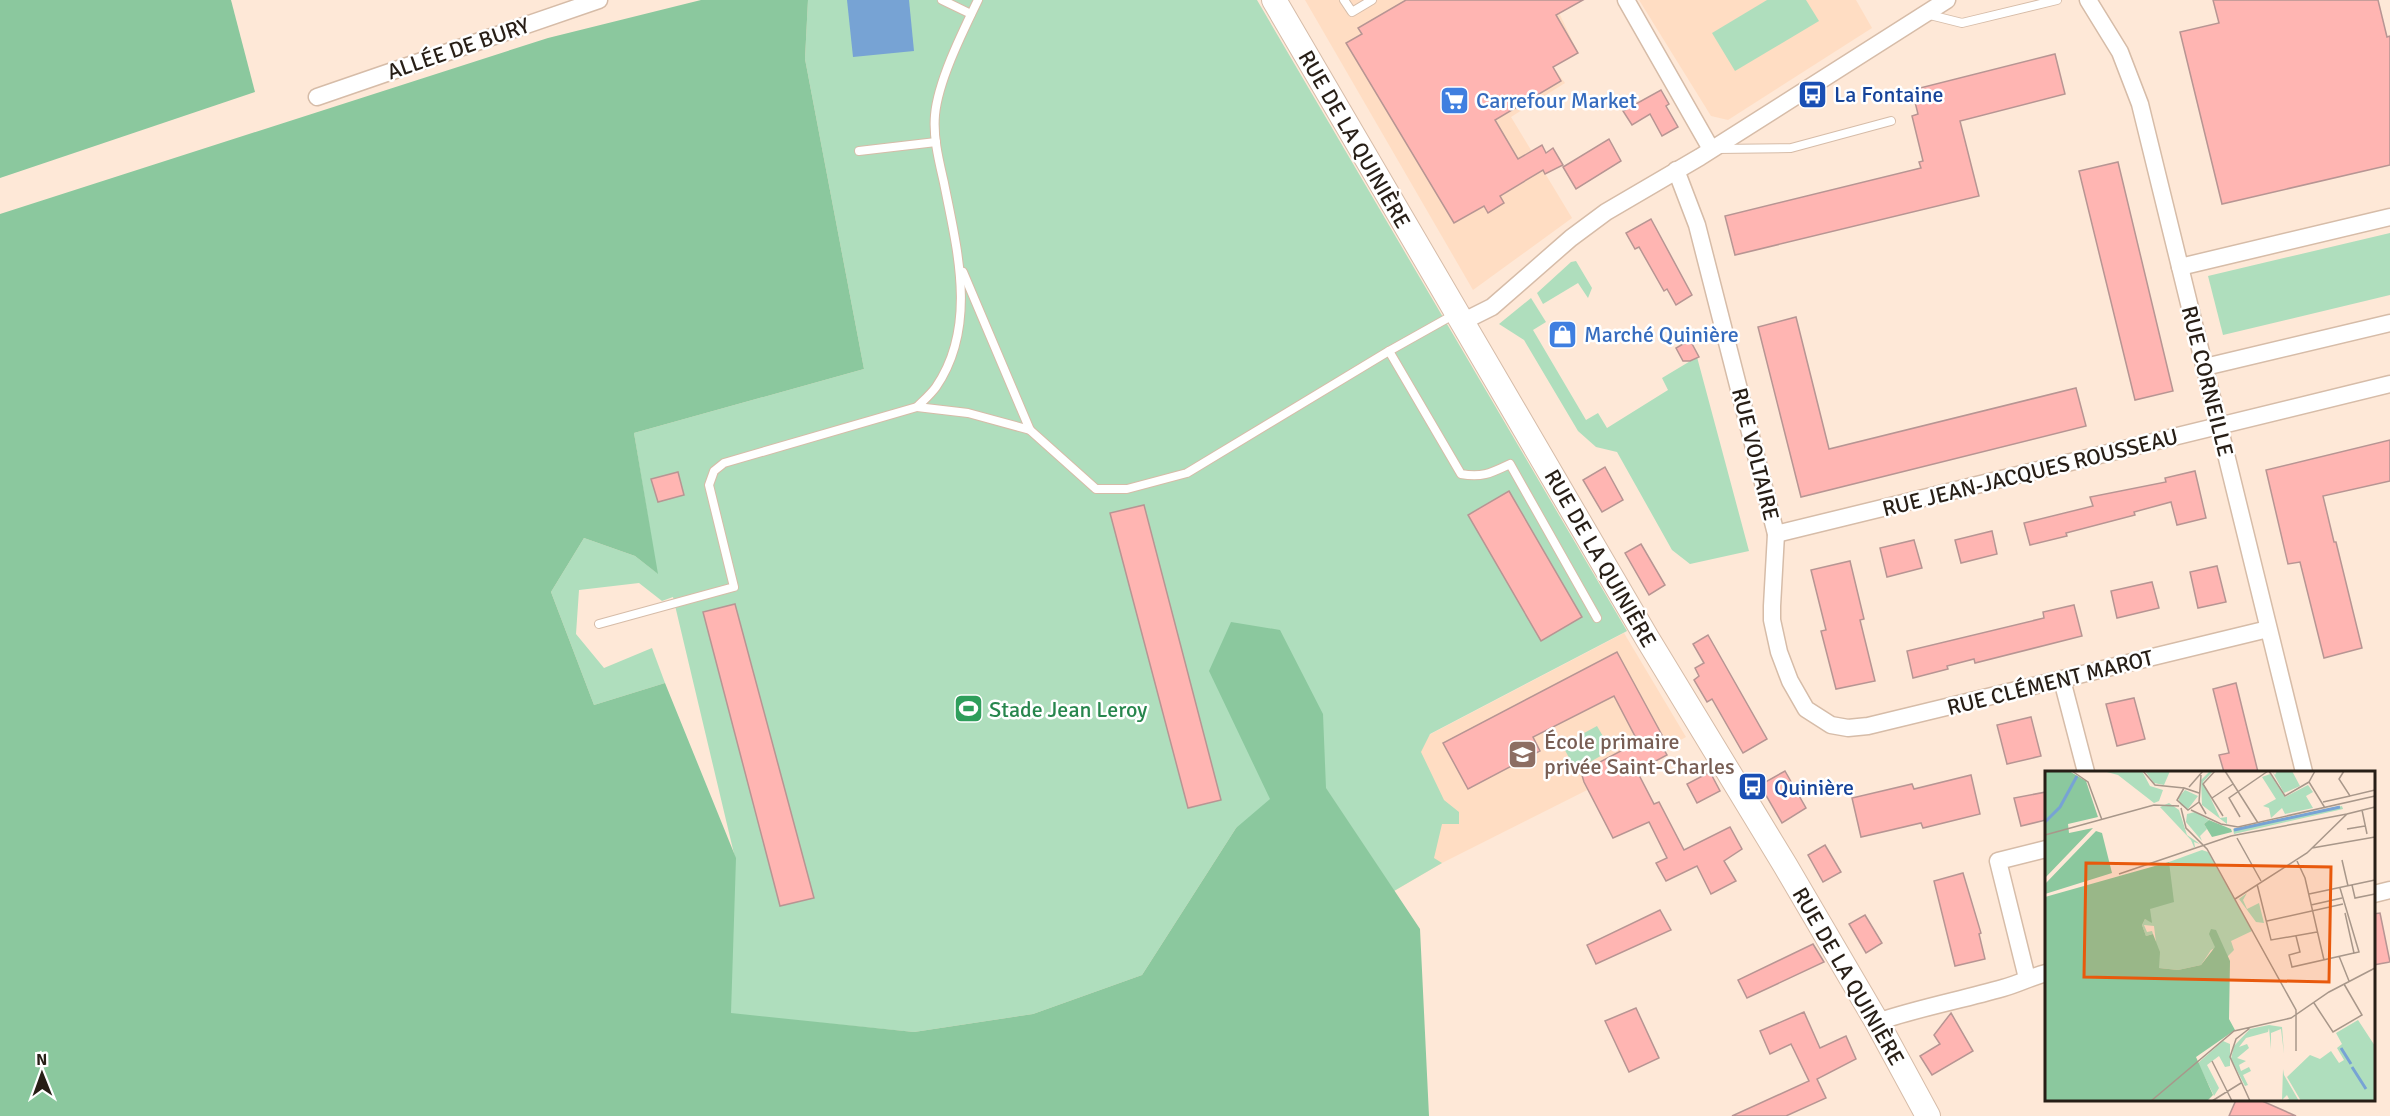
<svg xmlns="http://www.w3.org/2000/svg" width="2390" height="1116" font-family="Signika,sans-serif">
  <style>
    .built { fill: #ffddc3 }
    .green { fill: #afdebd }
    .forest { fill: #8bc89e }
    .water { fill: #77a3d4 }
    .building { fill: #ffb5b2; stroke: #b79593; stroke-width: 1.5 }
    .lines { fill: none; stroke-linecap: round; stroke-linejoin: round }
    .lane-casing { stroke: #d6bca8; stroke-width: 10 }
    .street-casing { stroke: #d6bca8; stroke-width: 19 }
    .secondary-casing { stroke: #d6bca8; stroke-width: 26 }
    .lane { stroke: #fff; stroke-width: 8 }
    .street { stroke: #fff; stroke-width: 16 }
    .secondary { stroke: #fff; stroke-width: 24 }
    .labels { text-anchor: middle; stroke-width: 5; stroke-linejoin: round; paint-order: stroke }
    .street-label { font-size: 22px; fill: #271e16; stroke: #fff }
    .transit-label { font-size: 22px; fill: #164399; stroke: #fff; text-anchor: start }
    .shop-label { font-size: 22px; fill: #366cbe; stroke: #fff; text-anchor: start }
    .leisure-label { font-size: 22px; fill: #27864d; stroke: #fff; text-anchor: start }
    .education-label { font-size: 22px; fill: #785e54; stroke: #fff; text-anchor: start }
    .inset-river { fill: none; stroke: #77a3d4; stroke-width: 3 }
    .inset-road { fill: none; stroke: #a8978a; stroke-width: 1.5 }
    .view { fill: #e8590c; fill-opacity: 0.15; stroke: #e8590c; stroke-width: 3 }
    .inset-edge { fill: none; stroke: #271e16; stroke-width: 3 }
  </style>
  <rect width="100%" height="100%" fill="#fee8d7"/>
  <!-- built -->
  <g class="built">
    <polygon points="1305,0 1553,0 1578,53 1553,67 1565,83 1511,117 1572,218 1473,290"/>
    <polygon points="1639,0 1856,0 1872,28 1728,120 1711,116"/>
    <polygon points="1624,633 1686,737 1625,771 1442,863 1394,891 1335,784"/>
  </g>
  <!-- green -->
  <g class="green">
    <polygon points="808,0 1257,0 1627,631 1430,734 1421,752 1444,800 1459,812 1459,824 1442,824 1434,858 1442,863 1394,891 1326,789 1236,828 1142,975 1033,1014 914,1032 730,1014 735,858 673,597 662,601 639,583 579,590 576,634 604,668 652,648 665,683 594,705 551,592 584,538 635,556 657,573 634,433 864,369 805,59"/>
    <polygon points="1767,0 1806,0 1819,21 1735,71 1712,33"/>
    <polygon points="2390,233 2390,295 2223,335 2208,276"/>
    <polygon points="1576,261 1592,288 1588,298 1578,283 1543,304 1537,293 1571,262"/>
    <polygon points="1531,298 1546,322 1533,330 1586,420 1598,413 1607,428 1668,390 1662,378 1697,357 1749,551 1690,564 1672,550 1617,452 1596,447 1578,431 1524,340 1499,324"/>
    <polygon points="1597,726 1611,750 1576,770 1562,745"/>
  </g>
  <!-- forest -->
  <g class="forest">
    <polygon points="0,0 231,0 255,92 0,178"/>
    <polygon points="701,0 808,0 805,59 864,369 634,433 658,574 635,556 584,538 551,592 594,705 665,683 736,858 731,1013 914,1032 1033,1014 1142,975 1236,828 1270,799 1209,671 1231,622 1280,630 1323,714 1326,788 1420,929 1429,1116 0,1116 0,214 548,38"/>
  </g>
  <!-- water -->
  <polygon class="water" points="847,0 909,0 914,51 853,57"/>
  <!-- building -->
  <g class="building">
    <polygon points="1406,0 1583,0 1556,15 1578,53 1553,67 1561,81 1495,120 1518,159 1542,145 1546,153 1553,148 1563,165 1545,174 1543,170 1500,196 1504,203 1488,213 1484,206 1454,223 1346,43 1362,34 1358,28"/>
    <polygon points="2213,0 2378,0 2387,37 2390,36 2390,165 2222,204 2180,32 2219,23"/>
    <polygon points="2055,54 2065,94 1960,121 1979,196 1735,255 1725,216 1921,168 1919,162 1923,161 1912,116 1918,114 1912,90"/>
    <polygon points="1661,90 1669,104 1666,106 1678,127 1662,136 1650,114 1632,125 1623,111"/>
    <polygon points="1609,139 1621,161 1576,189 1563,167"/>
    <polygon points="2118,162 2173,391 2135,400 2079,171"/>
    <polygon points="1651,219 1692,295 1676,305 1667,289 1664,291 1639,247 1635,249 1626,233"/>
    <polygon points="1796,317 1829,449 2076,388 2086,426 1801,497 1758,327"/>
    <polygon points="1690,340 1699,357 1690,361 1683,361 1676,348"/>
    <polygon points="2390,440 2390,481 2323,496 2334,542 2336,542 2362,648 2324,658 2300,562 2288,564 2266,470"/>
    <polygon points="1605,467 1623,500 1602,512 1583,480"/>
    <polygon points="2195,471 2206,518 2177,525 2171,502 2134,512 2135,515 2066,533 2067,536 2030,545 2024,523 2093,506 2090,497 2166,482 2165,478"/>
    <polygon points="678,472 684,495 658,502 651,479"/>
    <polygon points="1509,491 1582,617 1541,641 1468,515"/>
    <polygon points="1144,505 1221,800 1188,808 1110,513"/>
    <polygon points="1992,531 1997,554 1961,563 1955,540"/>
    <polygon points="1914,540 1922,568 1887,577 1880,548"/>
    <polygon points="1641,544 1665,585 1649,595 1625,553"/>
    <polygon points="1850,561 1864,619 1860,620 1875,681 1836,689 1821,631 1826,630 1811,570"/>
    <polygon points="2217,566 2226,602 2198,608 2190,572"/>
    <polygon points="2152,582 2159,608 2117,618 2111,591"/>
    <polygon points="735,604 814,898 780,906 703,612"/>
    <polygon points="2074,605 2082,636 1975,663 1974,659 1947,666 1948,669 1913,678 1907,651 2044,618 2043,612"/>
    <polygon points="1708,635 1767,739 1743,753 1712,699 1707,702 1694,680 1699,676 1695,668 1704,663 1693,644"/>
    <polygon points="1617,652 1668,746 1663,748 1667,755 1637,771 1654,804 1659,802 1684,850 1730,827 1742,849 1724,861 1736,881 1711,894 1697,866 1666,881 1656,863 1667,858 1649,822 1613,838 1584,782 1581,772 1638,742 1614,696 1533,737 1540,751 1468,789 1443,743"/>
    <polygon points="2236,683 2249,736 2258,772 2224,772 2219,755 2229,753 2213,689"/>
    <polygon points="2134,698 2145,739 2117,746 2106,704"/>
    <polygon points="2031,717 2041,756 2007,764 1997,725"/>
    <polygon points="1785,771 1806,808 1782,823 1760,785"/>
    <polygon points="1710,772 1720,791 1697,803 1687,784"/>
    <polygon points="1971,775 1980,814 1923,828 1921,823 1861,837 1852,798 1912,784 1914,789"/>
    <polygon points="2046,792 2046,820 2021,826 2014,798"/>
    <polygon points="1825,845 1841,872 1823,882 1808,855"/>
    <polygon points="1963,873 1981,933 1979,934 1985,959 1955,966 1934,881"/>
    <polygon points="1660,910 1671,930 1596,964 1587,945"/>
    <polygon points="2380,913 2390,962 2373,965 2373,914"/>
    <polygon points="1865,915 1882,943 1866,953 1849,924"/>
    <polygon points="1813,944 1824,962 1747,998 1738,980"/>
    <polygon points="1636,1008 1659,1058 1629,1072 1605,1021"/>
    <polygon points="1804,1012 1820,1048 1846,1036 1856,1059 1817,1079 1826,1098 1786,1116 1732,1116 1809,1081 1791,1044 1770,1054 1760,1031"/>
    <polygon points="1951,1013 1973,1051 1932,1075 1920,1056 1940,1044 1934,1035"/>
    <polygon points="2236,1100 2260,1100 2296,1116 2229,1116"/>
  </g>
  <g class="lines">
    <defs>
      <g id="lane">
        <polyline points="942,0 971,14"/>
        <polyline points="1344,0 1352,12 1372,0"/>
        <polyline points="1926,14 1962,23 2057,0"/>
        <polyline points="1717,149 1791,148 1891,121"/>
        <polyline points="859,151 936,142"/>
        <polyline points="963,272 1030,430 1096,489 1127,489 1187,473 1389,351 1455,314"/>
        <path d="M1389,351L1461,474C1482,478 1491,473 1510,464L1597,618"/>
        <polyline points="917,407 968,413 1030,430"/>
        <path d="M599,624L734,587L709,485L714,471L724,463L917,407C923,401 931,394 936,387C978,326 957,249 944,183C939,161 933,138 935,115C938,81 963,31 978,0"/>
      </g>
      <g id="street">
        <polyline points="1626,0 1711,149"/>
        <polyline points="2088,0 2120,52 2140,104 2304,772"/>
        <polyline points="317,97 599,0"/>
        <polyline points="1676,170 1697,225 1776,534 1772,606 1772,620 1779,652 1790,681 1806,709 1831,725 1848,728 1868,726 2268,629"/>
        <polyline points="2180,267 2390,217"/>
        <polyline points="1464,321 1492,307 1571,238 1606,212 1700,157 1947,0"/>
        <polyline points="2205,367 2390,323"/>
        <polyline points="1776,534 2390,384"/>
        <polyline points="2062,680 2086,772"/>
        <polyline points="2374,894 2390,890"/>
        <polyline points="2027,978 1998,861 2046,849"/>
        <path d="M1877,1022C1918,1008 1961,1000 2003,988C2018,984 2031,977 2046,973"/>
      </g>
      <polyline id="secondary" points="1274,0 1647,638 1785,865 1877,1022 1928,1116"/>
    </defs>
    <!-- lane casing -->
    <use href="#lane" class="lane-casing"/>
    <!-- street casing -->
    <use href="#street" class="street-casing"/>
    <!-- secondary casing -->
    <use href="#secondary" class="secondary-casing"/>
    <!-- lane -->
    <use href="#lane" class="lane"/>
    <!-- street -->
    <use href="#street" class="street"/>
    <!-- secondary -->
    <use href="#secondary" class="secondary"/>
  </g>
  <!-- icons -->
  <defs>
    <symbol id="bus-square" viewBox="-11 -11 22 22"><rect x="-9" y="-9" width="18" height="18" rx="4" fill="#1a4fb4" stroke="#fff"/><path d="M-5-6H5V4H4V6H2V4H-2V6H-4V4H-5ZM-3.5-4V0h7V-4ZM-3.5 1.2v1.5H-2V1.2ZM2 1.2v1.5H3.5V1.2Z" fill="#fff"/></symbol>
    <symbol id="supermarket-square" viewBox="-11 -11 22 22"><rect x="-9" y="-9" width="18" height="18" rx="4" fill="#3f7fe0" stroke="#fff"/><path d="M-6-5.5h2.5l.6 2H6L4.5 2H-2.5L-4.4-4H-6ZM-1.5 3.2a1.3 1.3 0 1 0 .1 0ZM3 3.2a1.3 1.3 0 1 0 .1 0Z" fill="#fff"/></symbol>
    <symbol id="shop-square" viewBox="-11 -11 22 22"><rect x="-9" y="-9" width="18" height="18" rx="4" fill="#3f7fe0" stroke="#fff"/><path d="M-5-2.5h2.3a2.7 3.5 0 0 1 5.4 0H5L5.5 6h-11ZM-1.5-2.5h3a1.5 2.3 0 0 0-3 0Z" fill="#fff"/></symbol>
    <symbol id="stadium-square" viewBox="-11 -11 22 22"><rect x="-9" y="-9" width="18" height="18" rx="4" fill="#2e9e5b" stroke="#fff"/><path d="M0-5a6.5 5 0 1 0 0 10a6.5 5 0 1 0 0-10ZM-3.5-1.8h7v3.6h-7Z" fill="#fff"/></symbol>
    <symbol id="school-square" viewBox="-11 -11 22 22"><rect x="-9" y="-9" width="18" height="18" rx="4" fill="#8d6e63" stroke="#fff"/><path d="M0-5L7-2L0 1L-7-2ZM-4 1L0 2.5L4 1V4Q0 6-4 4Z" fill="#fff"/></symbol>
  </defs>
  <g fill-rule="evenodd">
    <use href="#bus-square" x="1796" y="78" width="33" height="33"/>
    <use href="#supermarket-square" x="1438" y="84" width="33" height="33"/>
    <use href="#shop-square" x="1546" y="318" width="33" height="33"/>
    <use href="#stadium-square" x="952" y="692" width="33" height="33"/>
    <use href="#school-square" x="1506" y="738" width="33" height="33"/>
    <use href="#bus-square" x="1736" y="770" width="33" height="33"/>
  </g>
  <g class="labels">
    <!-- street labels -->
    <g class="street-label">
      <text transform="translate(458 48) rotate(-19)" y="8">ALLÉE DE BURY</text>
      <text transform="translate(1355 139) rotate(60)" y="8">RUE DE LA QUINIÈRE</text>
      <text transform="translate(2208 381) rotate(76)" y="8">RUE CORNEILLE</text>
      <text transform="translate(1756 454) rotate(76)" y="8">RUE VOLTAIRE</text>
      <text transform="translate(2030 472) rotate(-14)" y="8">RUE JEAN-JACQUES ROUSSEAU</text>
      <text transform="translate(1601 558) rotate(60)" y="8">RUE DE LA QUINIÈRE</text>
      <text transform="translate(2050 682) rotate(-14)" y="8">RUE CLÉMENT MAROT</text>
      <text transform="translate(1849 976) rotate(60)" y="8">RUE DE LA QUINIÈRE</text>
    </g>
    <!-- transit labels -->
    <g class="transit-label">
      <text x="1834" y="102">La Fontaine</text>
      <text x="1774" y="795">Quinière</text>
    </g>
    <!-- shop labels -->
    <g class="shop-label">
      <text x="1476" y="108">Carrefour Market</text>
      <text x="1584" y="342">Marché Quinière</text>
    </g>
    <!-- leisure labels -->
    <g class="leisure-label">
      <text x="989" y="717">Stade Jean Leroy</text>
    </g>
    <!-- education labels -->
    <g class="education-label">
      <text x="1544" y="749">École primaire<tspan x="1544" dy="25">privée Saint-Charles</tspan></text>
    </g>
  </g>
  <!-- overview -->
  <g transform="translate(2045 771)">
    <rect width="330" height="330" fill="#fee8d7"/>
    <path d="M58,0H97L105,15L118,19L114,30L109,32L73,4ZM100,0L113,1L125,0L119,14L109,12ZM165,0H168L158,11L175,47L182,46V53L157,34L156,9ZM227,0L230,4L232,0H247L255,15L239,22ZM225,3L240,26L263,14L268,21L261,25L268,37L240,43L237,37L226,47L224,37L218,35L231,28L217,6ZM140,19L153,25L143,38L136,34L133,27ZM124,32L134,39L142,64L155,73L149,71L150,76L144,78L149,76L146,69L115,36ZM297,35L298,38L189,63L188,58ZM150,41L164,49L159,53L162,58L155,65L157,70L141,51L142,43ZM157,79L163,81L207,160L186,170L189,179L182,186L175,175L166,179L156,194L133,199L114,197L109,155L99,154L102,161L107,160L108,163L101,165L97,154L100,148L105,150V138L124,91ZM202,122L198,129L202,138L214,132L219,152L211,151L194,128ZM313,249L330,275V330H256L242,306L265,284L275,288L286,280L294,292L299,289L292,277L297,273L291,262ZM224,254L237,256L239,283L236,258L226,262V278L224,257L223,261L201,267L194,276L202,273L204,277L192,287L201,290L194,294L196,300L204,296L206,300L198,304L203,314L200,315L186,288L189,275L205,258ZM178,270L185,273V295L180,296L174,285L162,294L174,317L169,325L153,292ZM238,298L239,304L254,330H239L244,328L242,324L237,329Z" fill="#afdebd"/>
    <path d="M0,0H24L41,10L53,46L23,53L24,62L48,57L0,107ZM164,49L186,58L187,61L167,66L159,53ZM51,60L57,62L67,102L0,123V113ZM124,91L129,131L105,138L107,152L100,148L97,154L101,165L108,163L115,181L114,197L133,199L156,194L170,176L164,163L166,158L171,159L185,190L184,248L190,259L151,286L168,324L162,330H0V126Z" fill="#8bc89e"/>
    <path class="inset-river" d="M0,51L15,36L32,5M189,59L295,36M296,277L306,293M307,296L321,318"/>
    <path class="inset-road" d="M27,0L43,11L57,49M98,0L110,14L139,17M170,0L158,13L178,45M180,0L213,52M224,0L240,25L264,11M270,0L264,11L280,37M299,0L294,8L305,25L330,19M156,4L154,31L161,43M144,16L158,0M154,22L139,17L132,29L143,39L154,31M167,27L188,13M278,31L305,25M136,37L141,57L162,78L251,239V280M146,39L176,53L193,56L330,25M317,39L322,63M195,46L184,27L223,0M302,58L320,55M0,64L109,34L134,35M192,67L216,110M267,77L330,66M297,89L303,115M252,90L260,107L279,189M74,103L186,65L302,43M212,113L226,169L272,161M307,114L310,127L330,123M295,117L314,181L309,182L300,142M264,123L330,109M190,128L262,82L302,43L330,36M266,134L297,127M222,150L298,133M251,165L255,181L244,184L247,196L309,182M294,185L304,210M269,232L288,261L317,244L299,213M167,290L187,330M106,330L189,260L246,247L284,221L330,197M167,330L196,312M205,330L185,286L191,268L205,257"/>
    <path class="view" d="M41,92L286,96L284,211L39,206Z"/>
    <rect width="330" height="330" class="inset-edge"/>
  </g>
  <!-- north arrow -->
  <g transform="translate(42 1074) rotate(359)" stroke="#ffffff" stroke-width="4.5" paint-order="stroke">
  <path d="M0-4.5L10 22L0 15L-10 22Z" fill="#271e16"/>
  <text y="-9" font-size="16" font-weight="bold" text-anchor="middle" fill="#271e16">N</text>
  </g>
</svg>
